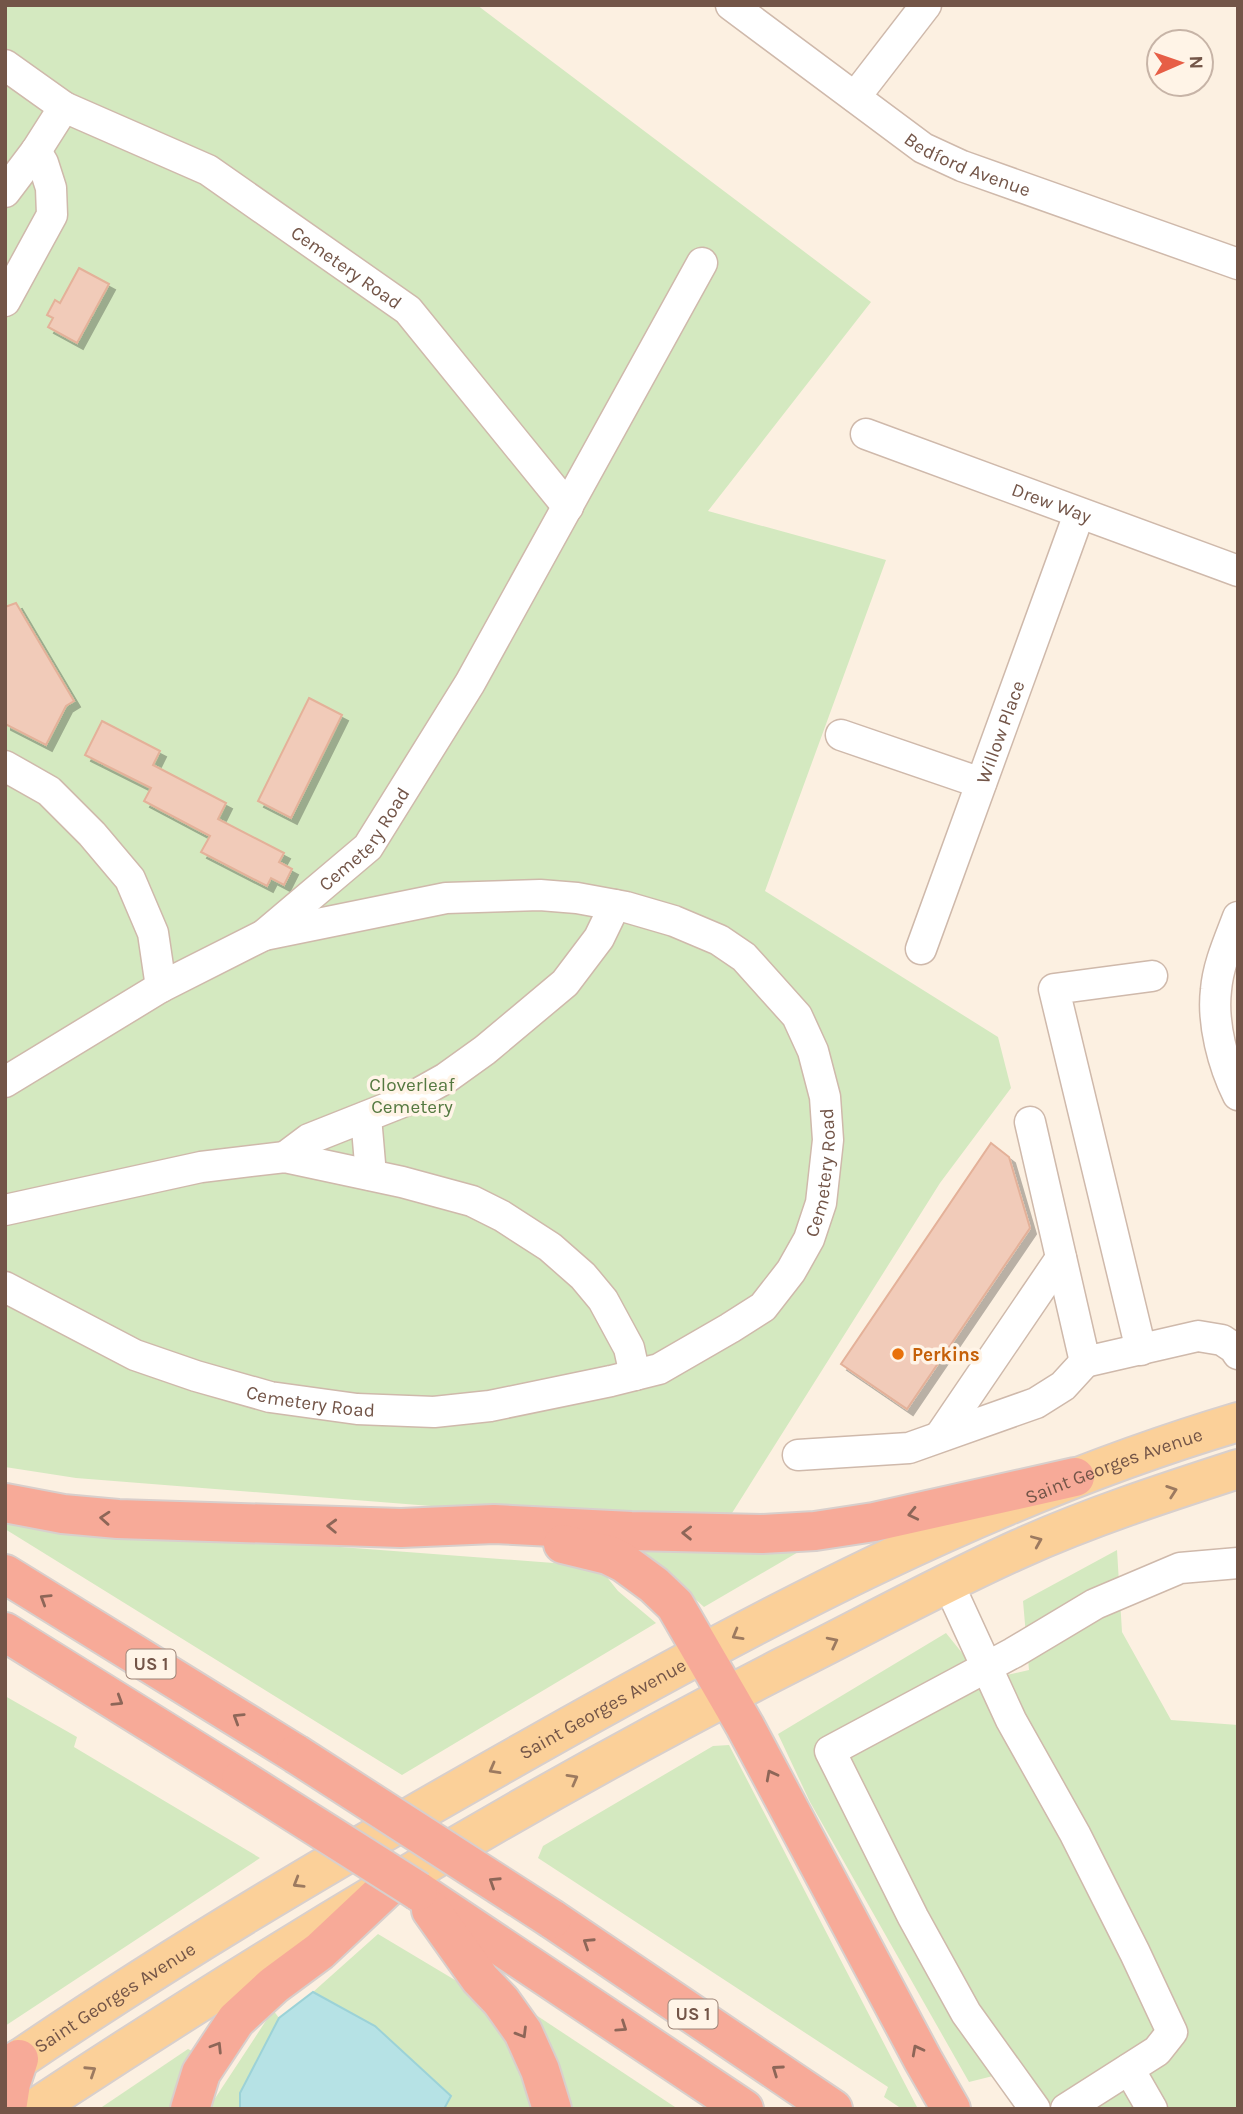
<svg xmlns="http://www.w3.org/2000/svg" width="1243" height="2114" font-family="Karla,sans-serif">
  <style>
    .green { fill: #d4e9c0 }
    .water { fill: #b6e2e5; stroke: #9cd2d7; stroke-width: 2 }
    .building { fill: #f1cbb9; stroke: #e4b199; stroke-width: 2; filter: url(#shadow) }
    .lines { fill: none; stroke-linecap: round; stroke-linejoin: round }
    .minor-casing { stroke: #cfb9ab; stroke-width: 33 }
    .major-casing { stroke: #d8cfcc; stroke-width: 42 }
    .highway-casing { stroke: #d8cfcc; stroke-width: 42 }
    .minor { stroke: #fff; stroke-width: 30 }
    .major { stroke: #fbd099; stroke-width: 38 }
    .highway { stroke: #f7aa98; stroke-width: 38 }
    .highway-bridge-casing { stroke: #d8cfcc; stroke-width: 42; stroke-linecap: butt }
    .highway-bridge { stroke: #f7aa98; stroke-width: 38 }
    .oneway { stroke: #9c7a60 }
    .oneway2 { stroke: #8d6658 }
    .food-dot { fill: #e8710a; stroke: #fff4e7; stroke-width: 2.5 }
    .labels { text-anchor: middle; stroke-width: 7; stroke-linejoin: round; paint-order: stroke }
    .shield { fill: #fff4e7; stroke: #9d8578; stroke-width: 2 }
    .shield-label { font-size: 18px; font-weight: bold; fill: #735548 }
    .street-label { font-size: 19px; fill: #735548; stroke: #fff4e7 }
    .park-label { font-size: 19px; fill: #557941; stroke: #fff4e7 }
    .food-label { font-size: 19px; font-weight: bold; fill: #c56008; stroke: #fff4e7; text-anchor: start }
  </style>
  <defs>
    <filter id="shadow"><feDropShadow dx="6" dy="6" stdDeviation="0" flood-color="#0004"/></filter>
  </defs>
  <rect width="100%" height="100%" fill="#fcf0e1"/>
  <!-- green -->
  <g class="green">
    <polygon points="5,5 477,5 871,302 708,511 886,560 765,891 998,1037 1011,1088 940,1183 722,1529 76,1478 5,1467"/>
    <polygon points="5,1522 580,1565 606,1576 618,1591 656,1623 402,1775 5,1529"/>
    <polygon points="636,1546 800,1551 704,1607"/>
    <polygon points="1117,1550 1122,1632 1171,1720 1238,1725 1238,2109 1023,2109 1005,2073 969,2082 810,1802 778,1734 946,1633 984,1680 1029,1670 1023,1601"/>
    <polygon points="5,1696 77,1737 74,1747 260,1858 5,2026"/>
    <polygon points="729,1745 918,2109 902,2109 884,2097 888,2087 538,1858 543,1846 713,1746"/>
    <polygon points="378,1934 470,1989 507,2034 534,2109 444,2109 451,2096 375,2026 313,1992"/>
    <polygon points="273,2010 279,2018 240,2093 240,2109 208,2109"/>
    <polygon points="536,2015 678,2109 565,2109 532,2021"/>
    <polygon points="188,2049 196,2053 176,2109 99,2109"/>
  </g>
  <!-- water -->
  <polygon class="water" points="313,1992 375,2026 451,2096 444,2109 240,2109 240,2093 279,2018"/>
  <!-- building -->
  <g class="building">
    <polygon points="79,268 109,284 77,343 48,327 53,318 47,315 55,300 60,303"/>
    <polygon points="16,603 74,701 66,706 46,745 5,724 5,607"/>
    <polygon points="309,698 342,715 291,818 258,801"/>
    <polygon points="102,721 160,751 153,765 226,803 218,819 284,853 279,862 292,869 284,885 271,878 267,886 201,852 210,836 144,801 151,788 85,755"/>
    <polygon points="991,1143 1009,1157 1030,1228 907,1409 841,1364"/>
  </g>
  <g class="lines">
    <defs>
      <g id="minor">
        <path id="s1" d="M731,5L923,148L962,166L1238,264"/>
        <polyline points="5,65 64,107"/>
        <polyline points="855,97 926,5"/>
        <path id="s2" d="M5,192L36,151L64,107L208,170L408,310L568,507"/>
        <polyline points="5,301 52,215 51,188 43,163 36,151"/>
        <path id="s3" d="M866,434L1238,571"/>
        <polyline points="841,735 981,783"/>
        <polyline points="5,766 49,791 92,834 130,879 153,933 161,987"/>
        <path d="M1238,917C1229,941 1218,965 1216,990C1212,1023 1223,1065 1238,1095"/>
        <path id="s4" d="M921,949L1079,514"/>
        <path id="s5" d="M5,1082L161,987L264,935L368,847L470,683L702,263"/>
        <polyline points="366,1117 371,1175"/>
        <polyline points="1030,1122 1085,1362 1198,1336 1222,1340 1234,1348 1238,1354"/>
        <polyline points="285,1157 309,1139 405,1101 446,1078 485,1050 565,983 599,938 615,905"/>
        <polyline points="5,1210 201,1167 285,1157 402,1182 472,1201 502,1216 550,1247 583,1276 603,1300 629,1348 635,1375"/>
        <path id="s6" d="M5,1287L135,1355L196,1376L270,1397L357,1409L434,1412L490,1406L611,1381L659,1369L730,1328L763,1307L791,1271L809,1239L821,1203L828,1140L825,1097L813,1051L797,1016L744,957L719,940L674,921L626,907L577,898L540,895L446,898L264,935"/>
        <polyline points="1141,1350 1054,989 1152,976"/>
        <polyline points="940,1436 1061,1258"/>
        <polyline points="798,1455 909,1448 1036,1403 1063,1386 1085,1362"/>
        <polyline points="948,1583 1011,1720 1075,1834 1135,1953 1172,2032 1157,2051 1066,2109"/>
        <polyline points="1129,2069 1152,2109"/>
        <polyline points="1035,2109 966,2013 913,1917 830,1751 1013,1653 1095,1604 1180,1568 1238,1563"/>
      </g>
      <g id="major">
        <path id="s7" d="M5,2069C177,1951 357,1846 538,1744C763,1617 990,1496 1238,1422"/>
        <path d="M34,2109C277,1949 526,1798 785,1666C863,1627 939,1585 1019,1549C1090,1517 1164,1493 1238,1469"/>
      </g>
      <g id="highway">
        <polyline points="5,1503 63,1514 118,1519 401,1528 494,1524 631,1531 762,1534 815,1531 874,1522 1075,1477"/>
        <polyline points="563,1544 608,1555 624,1563 654,1585 675,1605 745,1726 923,2060 951,2109"/>
        <polyline points="5,1574 296,1754"/>
        <polyline points="5,1632 241,1779"/>
        <polyline points="418,1891 744,2109"/>
        <polyline points="431,1910 480,1979 501,2001 523,2032 540,2070 552,2109"/>
        <polyline points="552,1919 833,2109"/>
        <polyline points="7,2109 11,2083 19,2059"/>
        <polyline points="190,2109 201,2073 236,2020 274,1985 320,1951 387,1888"/>
      </g>
    </defs>
    <!-- minor casing -->
    <use href="#minor" class="minor-casing"/>
    <!-- major casing -->
    <use href="#major" class="major-casing"/>
    <!-- highway casing -->
    <use href="#highway" class="highway-casing"/>
    <!-- minor -->
    <use href="#minor" class="minor"/>
    <!-- major -->
    <use href="#major" class="major"/>
    <!-- highway -->
    <use href="#highway" class="highway"/>
    <defs>
      <g id="highway-bridge">
        <polyline points="296,1754 552,1919"/>
        <polyline points="241,1779 418,1891"/>
      </g>
    </defs>
    <!-- highway-bridge casing -->
    <use href="#highway-bridge" class="highway-bridge-casing"/>
    <!-- highway-bridge -->
    <use href="#highway-bridge" class="highway-bridge"/>
  </g>
  <!-- one-way arrows -->
  <defs><path id="oneway-chevron" d="M-2-3.5L2.5 0L-2 3.5" fill="none" stroke-width="1.6" stroke-linecap="round" stroke-linejoin="round" transform="scale(1.75)"/></defs>
  <g class="oneway">
    <use href="#oneway-chevron" transform="translate(1172 1491) rotate(-19)"/>
    <use href="#oneway-chevron" transform="translate(1037 1541) rotate(-23)"/>
    <use href="#oneway-chevron" transform="translate(737 1635) rotate(150)"/>
    <use href="#oneway-chevron" transform="translate(833 1642) rotate(-27)"/>
    <use href="#oneway-chevron" transform="translate(494 1769) rotate(151)"/>
    <use href="#oneway-chevron" transform="translate(573 1779) rotate(-29)"/>
    <use href="#oneway-chevron" transform="translate(298 1883) rotate(149)"/>
    <use href="#oneway-chevron" transform="translate(91 2071) rotate(-33)"/>
  </g>
  <g class="oneway2">
    <use href="#oneway-chevron" transform="translate(913 1514) rotate(167)"/>
    <use href="#oneway-chevron" transform="translate(105 1518) rotate(-176)"/>
    <use href="#oneway-chevron" transform="translate(332 1526) rotate(-178)"/>
    <use href="#oneway-chevron" transform="translate(687 1533) rotate(-179)"/>
    <use href="#oneway-chevron" transform="translate(45 1599) rotate(-148)"/>
    <use href="#oneway-chevron" transform="translate(118 1701) rotate(32)"/>
    <use href="#oneway-chevron" transform="translate(238 1718) rotate(-148)"/>
    <use href="#oneway-chevron" transform="translate(771 1775) rotate(-118)"/>
    <use href="#oneway-chevron" transform="translate(494 1882) rotate(-147)"/>
    <use href="#oneway-chevron" transform="translate(588 1943) rotate(-147)"/>
    <use href="#oneway-chevron" transform="translate(622 2027) rotate(34)"/>
    <use href="#oneway-chevron" transform="translate(522 2033) rotate(59)"/>
    <use href="#oneway-chevron" transform="translate(217 2047) rotate(-58)"/>
    <use href="#oneway-chevron" transform="translate(917 2050) rotate(-118)"/>
    <use href="#oneway-chevron" transform="translate(777 2070) rotate(-145)"/>
  </g>
  <!-- markers -->
  <circle class="food-dot" cx="898" cy="1354" r="7"/>
  <g class="labels">
    <!-- shield labels -->
    <g class="shield">
      <rect x="126.5" y="1649.5" width="49" height="29" rx="5"/>
      <rect x="668.5" y="1999.5" width="49" height="29" rx="5"/>
    </g>
    <g class="shield-label">
      <text x="151" y="1670">US 1</text>
      <text x="693" y="2020">US 1</text>
    </g>
    <!-- street labels -->
    <g class="street-label">
      <text dy="7" stroke="none"><textPath href="#s1" startOffset="287">Bedford Avenue</textPath></text>
      <text dy="7" stroke="none"><textPath href="#s2" startOffset="430">Cemetery Road</textPath></text>
      <text dy="7" stroke="none"><textPath href="#s3" startOffset="198">Drew Way</textPath></text>
      <text dy="7" stroke="none"><textPath href="#s4" startOffset="231">Willow Place</textPath></text>
      <text dy="7" stroke="none"><textPath href="#s5" startOffset="438">Cemetery Road</textPath></text>
      <text dy="7" stroke="none"><textPath href="#s6" startOffset="954">Cemetery Road</textPath></text>
      <text dy="7" stroke="none"><textPath href="#s6" startOffset="329">Cemetery Road</textPath></text>
      <text dy="7" stroke="none"><textPath href="#s7" startOffset="1265">Saint Georges Avenue</textPath></text>
      <text dy="7" stroke="none"><textPath href="#s7" startOffset="698">Saint Georges Avenue</textPath></text>
      <text dy="7" stroke="none"><textPath href="#s7" startOffset="131">Saint Georges Avenue</textPath></text>
    </g>
    <!-- park labels -->
    <g class="park-label">
      <text x="412" y="1091">Cloverleaf<tspan x="412" dy="22">Cemetery</tspan></text>
    </g>
    <!-- food labels -->
    <g class="food-label">
      <text x="912" y="1361">Perkins</text>
    </g>
  </g>
  <!-- border -->
  <rect width="1243" height="2114" fill="none" stroke="#735548" stroke-width="14"/>
  <!-- north arrow -->
  <g transform="translate(1180 63) rotate(88)"><circle r="33" fill="#fff4e7" stroke="#c7b4a7" stroke-width="2"/>
  <path d="M0-5L12 26L0 18L-12 26Z" fill="#e75e46"/>
  <text y="-10" font-size="19" font-weight="bold" text-anchor="middle" fill="#735548">N</text>
  </g>
</svg>
